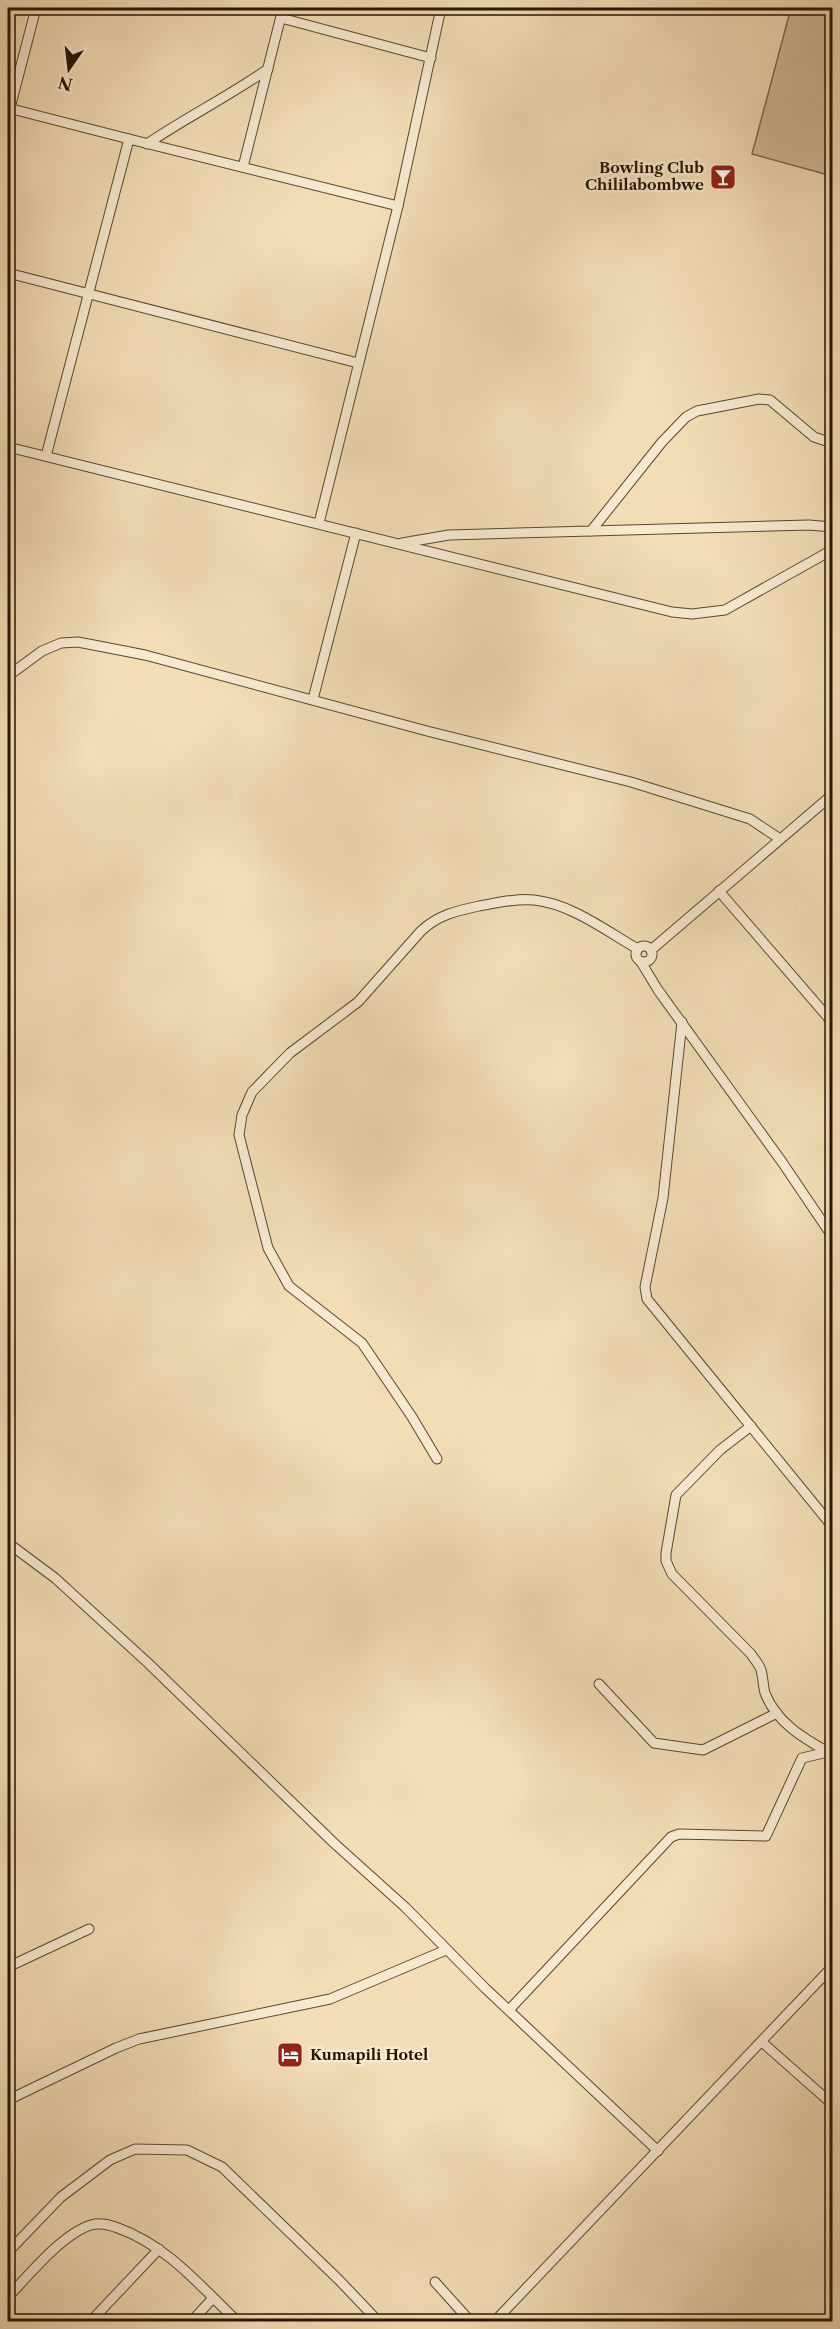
<svg xmlns="http://www.w3.org/2000/svg" width="840" height="2329" font-family="'Libre Caslon Text',serif">
  <style>
    .green { fill: #cfbb97; stroke: #7a684c; stroke-width: 1.5 }
    .lines { fill: none; stroke-linecap: round; stroke-linejoin: round }
    .minor-casing { stroke: #59472e; stroke-width: 11 }
    .minor { stroke: #f7e9d0; stroke-width: 9 }
    .labels { text-anchor: middle; stroke-width: 5; stroke-linejoin: round; paint-order: stroke }
    .poi-label { font-size: 15px; font-weight: bold; fill: #261501; stroke: #f7e9d0; text-anchor: end }
  </style>
  <rect width="100%" height="100%" fill="#f2ddb6"/>
  <filter id="stains"><feTurbulence type="fractalNoise" baseFrequency=".00333" numOctaves="4"/><feColorMatrix values="0 0 0 0 .2 0 0 0 0 .09 0 0 0 0 .02 0 0 0 .5 -.17"/></filter>
  <radialGradient id="worn" r=".72"><stop offset=".6" stop-color="#630" stop-opacity="0"/><stop offset="1" stop-color="#630" stop-opacity=".3"/></radialGradient>
  <!-- green -->
  <polygon class="green" points="791,8 832,8 832,176 752,154"/>
  <g class="lines">
    <defs>
      <g id="minor">
        <polyline points="281,18 431,58"/>
        <polyline points="8,108 129,139"/>
        <polyline points="10,108 36,8"/>
        <path d="M147,144C187,117 229,96 268,69"/>
        <polyline points="243,167 283,8"/>
        <polyline points="8,273 358,363"/>
        <polyline points="8,447 672,612 692,614 725,610 832,550"/>
        <polyline points="46,456 129,139 398,206"/>
        <polyline points="319,523 398,206 441,8"/>
        <polyline points="591,531 809,525 832,527"/>
        <polyline points="402,543 449,535 591,531 662,442 686,417 697,411 759,399 770,400 814,437 832,443"/>
        <polyline points="8,676 42,651 61,643 78,642 145,655 427,731 631,782 750,819 780,839"/>
        <polyline points="313,699 356,533"/>
        <polyline points="719,891 832,1022"/>
        <circle cx="644" cy="954" r="8"/>
        <polyline points="651,950 832,795"/>
        <polyline points="641,962 658,990 782,1162 832,1236"/>
        <polyline points="682,1022 663,1198 645,1287 647,1299 832,1526"/>
        <path d="M751,1426L720,1450L676,1495L666,1553V1561L672,1574L751,1654C754,1659 759,1664 761,1670C763,1677 763,1685 765,1693C776,1722 803,1738 828,1752"/>
        <path d="M437,1459L412,1417L362,1343L289,1286L268,1248L239,1135L242,1115L252,1092L290,1053L358,1002L421,931C438,915 456,911 479,906C497,903 516,898 534,900C572,904 606,931 638,949"/>
        <polyline points="8,1543 55,1578 148,1663 335,1844 405,1907 485,1988 658,2151"/>
        <polyline points="599,1684 654,1743 703,1750 777,1713"/>
        <polyline points="8,1967 89,1929"/>
        <polyline points="509,2010 671,1837 679,1834 766,1836 802,1758 828,1752"/>
        <polyline points="762,2042 832,2104"/>
        <polyline points="8,2100 116,2048 139,2039 330,1999 446,1950"/>
        <polyline points="8,2252 61,2197 110,2160 135,2149 187,2150 222,2167 339,2280 379,2322"/>
        <polyline points="435,2282 471,2322"/>
        <path d="M8,2297C29,2275 62,2234 91,2225C101,2222 110,2225 118,2228C168,2246 201,2287 238,2322"/>
        <polyline points="90,2322 159,2249"/>
        <polyline points="191,2322 213,2298"/>
        <polyline points="494,2322 832,1967"/>
      </g>
    </defs>
    <!-- minor casing -->
    <use href="#minor" class="minor-casing"/>
    <!-- minor -->
    <use href="#minor" class="minor"/>
  </g>
  <!-- icons -->
  <defs>
    <symbol id="bar-square" viewBox="-11 -11 22 22"><rect x="-9" y="-9" width="18" height="18" rx="4" fill="#8f2418" stroke="#f7e9d0"/><path d="M-6-5H6L.8 .8V4.5H3.5V6h-7V4.5H-.8V.8Z" fill="#fff"/></symbol>
    <symbol id="hotel-square" viewBox="-11 -11 22 22"><rect x="-9" y="-9" width="18" height="18" rx="4" fill="#8f2418" stroke="#f7e9d0"/><path d="M-6-4.5h1.5V1H6V5H4.5V3h-9V5H-6ZM-4 0a1.8 1.8 0 1 1 3.6 0ZM.5 0V-2.5h3Q6-2.5 6 0Z" fill="#fff"/></symbol>
  </defs>
  <g fill-rule="evenodd">
    <use href="#bar-square" x="708" y="162" width="30" height="30"/>
    <use href="#hotel-square" x="275" y="2040" width="30" height="30"/>
  </g>
  <g class="labels">
    <!-- poi labels -->
    <g class="poi-label">
      <text x="704" y="173">Bowling Club<tspan x="704" dy="17">Chililabombwe</tspan></text>
      <text x="310" y="2060" text-anchor="start">Kumapili Hotel</text>
    </g>
  </g>
  <!-- margin -->
  <rect width="840" height="2329" fill="none" stroke="#f2ddb6" stroke-width="30"/>
  <rect x="9" y="9" width="822" height="2311" fill="none" stroke="#261501" stroke-width="3"/>
  <rect x="15" y="15" width="810" height="2299" fill="none" stroke="#261501" stroke-width="1.5"/>
  <!-- north arrow -->
  <g transform="translate(69 69) rotate(194)" stroke="#f7e9d0" stroke-width="4.5" paint-order="stroke">
  <path d="M0-4.5L10 22L0 15L-10 22Z" fill="#261501"/>
  <text y="-9" font-size="16" font-weight="bold" text-anchor="middle" fill="#261501">N</text>
  </g>
  <rect width="100%" height="100%" filter="url(#stains)"/>
  <rect width="100%" height="100%" fill="url(#worn)"/>
</svg>
